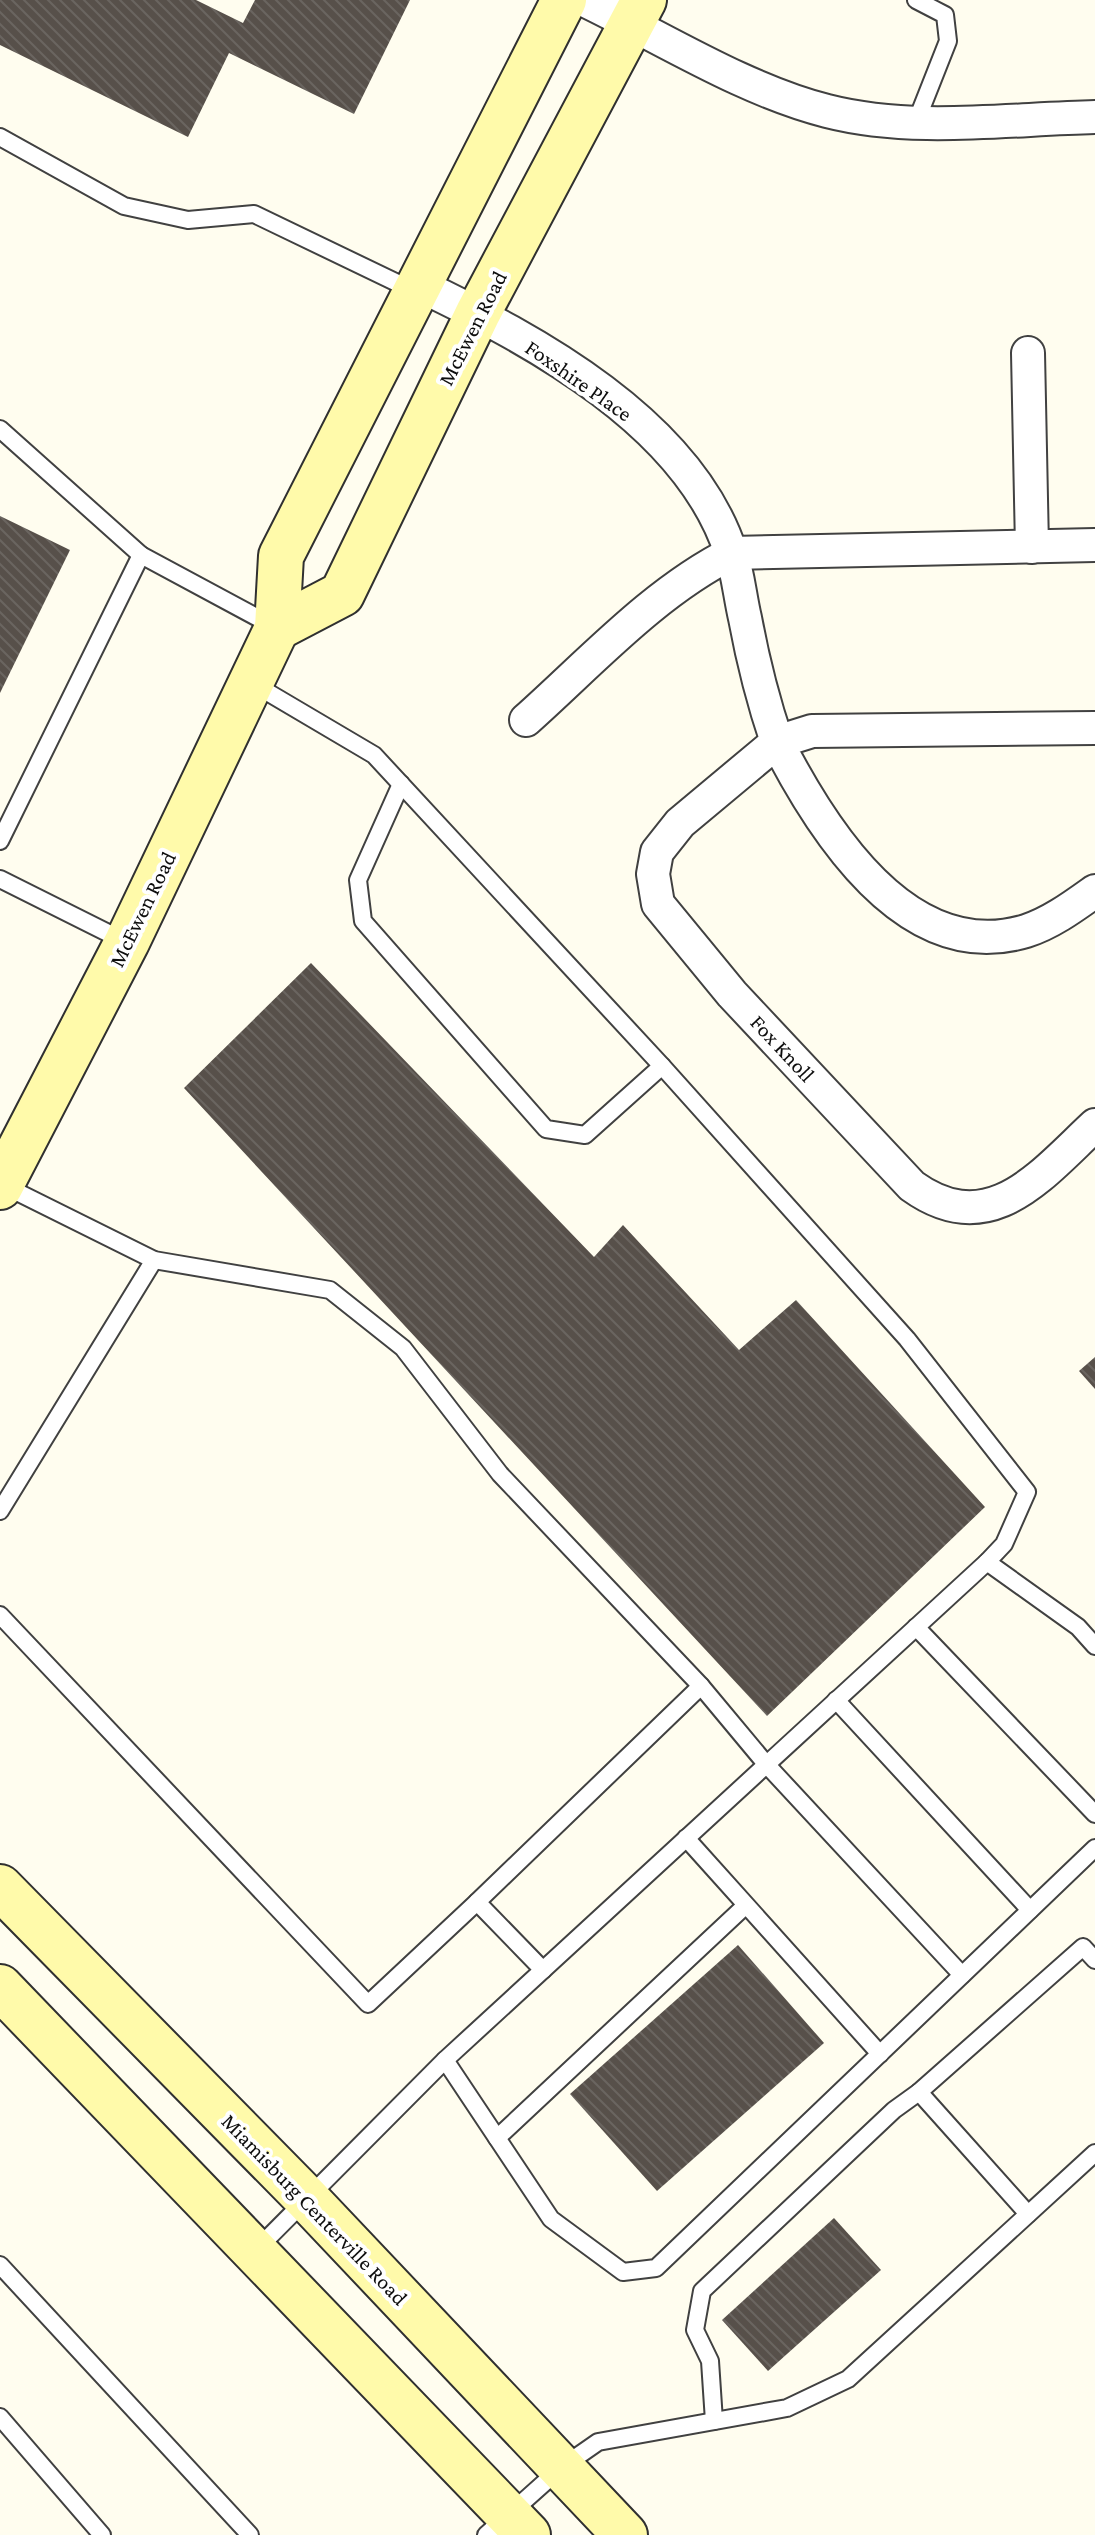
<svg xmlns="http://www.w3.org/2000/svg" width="1095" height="2535" font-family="'Crimson Pro',serif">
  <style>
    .building { fill: url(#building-back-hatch) }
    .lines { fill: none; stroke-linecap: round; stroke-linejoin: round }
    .lane-casing { stroke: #414141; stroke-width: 20 }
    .street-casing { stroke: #414141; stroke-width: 36 }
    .secondary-casing { stroke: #303030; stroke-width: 48 }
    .lane { stroke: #fff; stroke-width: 16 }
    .street { stroke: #fff; stroke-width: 32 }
    .secondary { stroke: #fffaaa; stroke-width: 44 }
    .labels { text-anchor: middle; stroke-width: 8; stroke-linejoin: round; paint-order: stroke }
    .street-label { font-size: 22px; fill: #0e0e0e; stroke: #fff }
  </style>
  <defs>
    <pattern id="building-back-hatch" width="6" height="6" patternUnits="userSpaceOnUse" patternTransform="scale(2)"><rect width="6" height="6" fill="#57504a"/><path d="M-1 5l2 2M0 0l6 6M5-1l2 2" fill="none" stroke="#6a6560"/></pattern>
  </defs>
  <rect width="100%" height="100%" fill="#fffdef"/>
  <!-- building -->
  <g class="building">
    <polygon points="0,0 196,0 243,23 255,0 410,0 354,114 229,53 188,137 0,45"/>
    <polygon points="0,516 70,550 0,693"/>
    <polygon points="311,963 594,1257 623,1225 739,1350 796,1300 985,1507 767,1716 184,1088"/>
    <polygon points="1095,1357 1095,1389 1079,1371"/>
    <polygon points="738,1945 824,2043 657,2191 570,2094"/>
    <polygon points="834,2218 881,2270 768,2371 722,2320"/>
  </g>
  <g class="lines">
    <defs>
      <g id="lane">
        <polyline points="916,122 948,41 945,15 916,0"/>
        <polyline points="0,137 124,206 188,220 254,214 414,291"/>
        <polyline points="0,429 141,555"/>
        <polyline points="252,683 374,755 662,1066 907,1339 1027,1492 1004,1544 987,1562 445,2060 256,2250"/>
        <polyline points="401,784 358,880 363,921 546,1129 585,1135 662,1066"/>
        <polyline points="0,841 141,555 275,627"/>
        <polyline points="0,879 126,942"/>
        <polyline points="3,1185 154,1260 330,1290 403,1348 500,1474 701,1686 766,1764 962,1975"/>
        <polyline points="0,1511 154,1260"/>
        <polyline points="987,1562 1078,1627 1095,1646"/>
        <polyline points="0,1615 368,2004 477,1902 543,1970"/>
        <polyline points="916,1627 1095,1814"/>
        <polyline points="836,1700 1030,1910"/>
        <polyline points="686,1838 880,2054"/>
        <polyline points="477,1902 701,1686"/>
        <polyline points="445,2060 551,2219 623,2272 656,2268 1095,1848"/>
        <polyline points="497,2138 745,1906"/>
        <polyline points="1028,2214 919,2092 1083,1947 1095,1960"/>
        <polyline points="0,2265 250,2535"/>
        <polyline points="0,2417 102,2535"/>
        <polyline points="714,2421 710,2361 695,2330 702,2291 894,2110 919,2092"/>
        <polyline points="486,2535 562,2467 598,2442 787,2408 848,2379 1095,2153"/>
      </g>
      <g id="street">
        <path d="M584,0C661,37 744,90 827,111C913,133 1008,119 1095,117"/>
        <path d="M419,285C534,340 689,423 731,553C738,573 740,597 745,618C753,661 763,701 777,742L680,823L657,852L653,874L658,904L732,994L912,1186C990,1242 1041,1175 1095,1125"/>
        <polyline points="1028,353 1032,547"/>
        <path d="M526,720C590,663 654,592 732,553L1095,545"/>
        <path d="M1095,728L812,731L777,742C822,830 907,967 1026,931C1051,923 1074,906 1095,891"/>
      </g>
      <g id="secondary">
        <polyline points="277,628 342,594 478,313 644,0"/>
        <polyline points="0,1187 127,942 277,628 281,556 564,0"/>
        <polyline points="0,1887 307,2199 625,2535"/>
        <polyline points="0,1987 528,2535"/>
      </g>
    </defs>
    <!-- lane casing -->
    <use href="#lane" class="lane-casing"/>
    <!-- street casing -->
    <use href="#street" class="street-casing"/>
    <!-- secondary casing -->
    <use href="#secondary" class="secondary-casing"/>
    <!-- lane -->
    <use href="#lane" class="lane"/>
    <!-- street -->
    <use href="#street" class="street"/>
    <!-- secondary -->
    <use href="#secondary" class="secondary"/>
  </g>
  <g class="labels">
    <!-- street labels -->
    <g class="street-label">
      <text transform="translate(472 328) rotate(-63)" y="8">McEwen Road</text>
      <text transform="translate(579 380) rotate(35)" y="8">Foxshire Place</text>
      <text transform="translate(142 909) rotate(-64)" y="8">McEwen Road</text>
      <text transform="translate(783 1048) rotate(47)" y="8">Fox Knoll</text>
      <text transform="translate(315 2209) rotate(46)" y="8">Miamisburg Centerville Road</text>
    </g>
  </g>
</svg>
